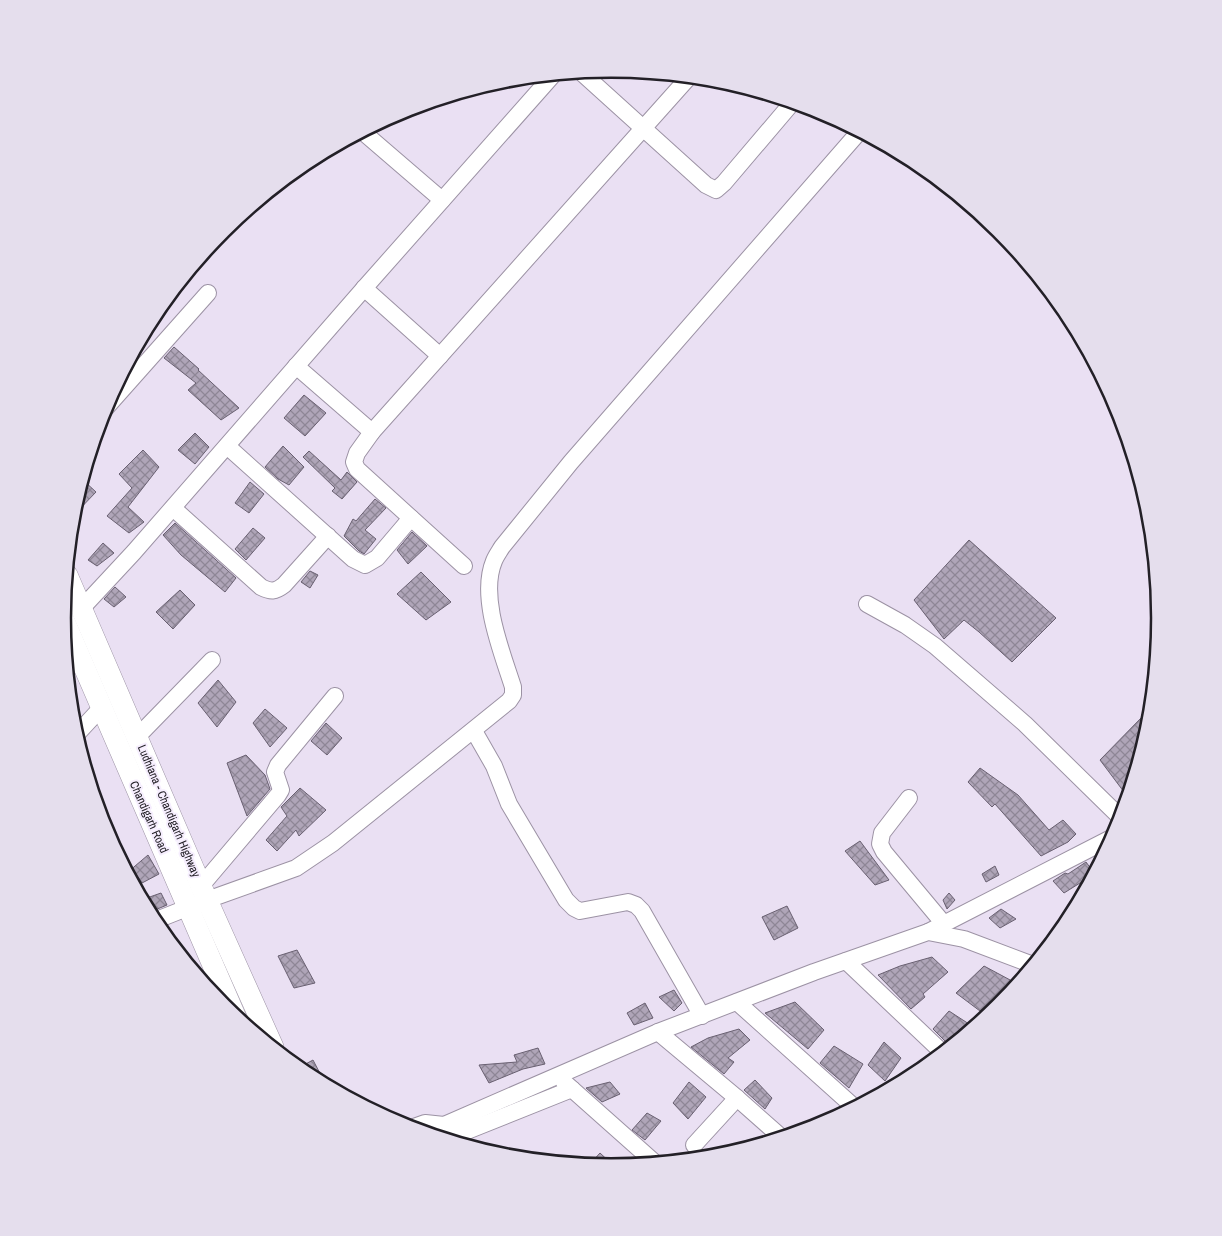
<svg xmlns="http://www.w3.org/2000/svg" width="1222" height="1236" font-family="'Archivo Narrow',sans-serif">
  <style>
    .building { fill: url(#building-cross-hatch); stroke: #696071 }
    .lines { fill: none; stroke-linecap: round; stroke-linejoin: round }
    .minor-casing { stroke: #9c92a4; stroke-width: 18 }
    .major-casing { stroke: #9c92a4; stroke-width: 22 }
    .minor { stroke: #fff; stroke-width: 16 }
    .major { stroke: #fff; stroke-width: 21 }
    .labels { text-anchor: middle; stroke-width: 4; stroke-linejoin: round; paint-order: stroke }
    .street-label { font-size: 12px; fill: #232027; stroke: #f6eefe }
    .rim { fill: none; stroke: #232027; stroke-width: 2.5 }
  </style>
  <defs>
    <pattern id="building-cross-hatch" width="8" height="8" patternUnits="userSpaceOnUse" patternTransform="scale(1.25)"><rect width="8" height="8" fill="#afa5b8"/><path d="M0 0l8 8M0 8l8-8" fill="none" stroke="#8e8696"/></pattern>
  </defs>
  <rect width="100%" height="100%" fill="#eae0f3"/>
  <!-- building -->
  <g class="building">
    <polygon points="174,347 199,369 198,370 239,408 221,420 188,390 196,383 164,358"/>
    <polygon points="304,395 326,413 305,436 284,418"/>
    <polygon points="195,433 209,447 195,464 178,450"/>
    <polygon points="283,446 304,467 289,485 278,479 265,467"/>
    <polygon points="143,450 159,467 128,507 144,522 129,533 107,516 132,488 119,474"/>
    <polygon points="309,451 341,480 347,472 357,482 342,499 332,491 335,488 303,457"/>
    <polygon points="83,480 96,492 72,517 73,511"/>
    <polygon points="250,482 264,494 249,513 235,503"/>
    <polygon points="375,499 386,508 365,530 376,539 364,554 359,551 344,536 353,519 356,521"/>
    <polygon points="175,523 236,578 225,592 181,555 163,535"/>
    <polygon points="253,528 265,538 246,560 235,549"/>
    <polygon points="412,532 427,546 408,564 397,550"/>
    <polygon points="969,540 1056,618 1012,662 979,632 964,620 944,639 914,600"/>
    <polygon points="103,543 114,553 97,566 88,560"/>
    <polygon points="310,571 318,575 310,588 301,582"/>
    <polygon points="421,572 451,602 426,620 397,594"/>
    <polygon points="115,587 126,597 114,607 104,599"/>
    <polygon points="180,590 195,605 173,629 156,612"/>
    <polygon points="218,680 236,702 217,727 198,703"/>
    <polygon points="265,709 287,728 270,747 253,723"/>
    <polygon points="1142,717 1149,725 1127,796 1100,760"/>
    <polygon points="326,723 342,738 327,755 311,741"/>
    <polygon points="246,755 265,775 270,789 247,816 227,763"/>
    <polygon points="980,768 1018,795 1049,830 1063,820 1076,834 1068,842 1041,856 995,804 992,807 968,782"/>
    <polygon points="300,788 326,810 299,836 296,830 277,851 266,840 287,816 281,807"/>
    <polygon points="860,841 889,880 875,885 845,851"/>
    <polygon points="148,855 159,874 142,883 138,877 133,881 128,872"/>
    <polygon points="1086,862 1094,873 1088,878 1064,893 1053,881 1065,873 1068,874"/>
    <polygon points="995,866 999,875 986,882 982,874"/>
    <polygon points="161,893 167,905 150,912 144,899"/>
    <polygon points="949,893 955,900 947,909 943,900"/>
    <polygon points="787,906 798,928 774,940 762,917"/>
    <polygon points="1001,909 1016,919 1000,928 989,918"/>
    <polygon points="297,950 315,983 294,988 278,956"/>
    <polygon points="932,957 948,972 923,994 925,997 911,1009 878,975 900,966"/>
    <polygon points="984,966 1012,981 980,1011 956,993"/>
    <polygon points="674,990 682,1003 674,1011 659,997"/>
    <polygon points="795,1002 824,1030 808,1049 765,1013"/>
    <polygon points="645,1003 653,1018 634,1025 627,1013"/>
    <polygon points="949,1011 969,1024 946,1042 933,1029"/>
    <polygon points="739,1029 750,1040 728,1058 734,1062 724,1074 691,1047 708,1038"/>
    <polygon points="884,1042 901,1058 885,1081 868,1065"/>
    <polygon points="834,1046 863,1064 849,1088 820,1063"/>
    <polygon points="538,1048 545,1064 523,1069 489,1083 479,1065 517,1062 514,1055"/>
    <polygon points="313,1060 326,1085 306,1074 302,1066"/>
    <polygon points="755,1080 772,1098 765,1109 744,1090"/>
    <polygon points="610,1082 620,1094 602,1102 586,1088"/>
    <polygon points="689,1082 706,1097 688,1119 673,1103"/>
    <polygon points="647,1113 661,1121 645,1140 632,1130"/>
    <polygon points="600,1153 614,1166 590,1164"/>
  </g>
  <g class="lines">
    <defs>
      <g id="minor">
        <polyline points="581,72 706,185 716,190 724,183 792,103"/>
        <polyline points="363,132 442,200"/>
        <polyline points="364,288 440,356"/>
        <polyline points="296,366 372,432"/>
        <polyline points="104,410 208,293"/>
        <polyline points="227,446 353,559 365,565 377,558 411,518"/>
        <path d="M173,508L261,587C271,592 275,592 284,585L328,536"/>
        <polyline points="464,566 357,469 354,462 357,453 372,432 689,77"/>
        <polyline points="867,604 905,625 935,646 1025,724 1121,818"/>
        <polyline points="81,609 134,552 367,285 553,75"/>
        <polyline points="474,731 494,766 509,804 566,900 574,908 580,911 628,902 636,905 642,911 702,1016"/>
        <polyline points="76,735 102,707"/>
        <polyline points="137,737 212,660"/>
        <polyline points="909,798 882,833 880,844 884,852 944,924"/>
        <polyline points="201,886 278,795 281,790 275,772 278,765 335,696"/>
        <path d="M154,921L207,900L296,868L333,843L509,701L513,695V687C502,652 479,597 494,561C496,556 499,552 502,547L571,462L859,132"/>
        <polyline points="928,932 1113,837"/>
        <polyline points="846,961 942,1052"/>
        <polyline points="737,1002 854,1107"/>
        <polyline points="658,1032 737,1098 781,1137"/>
        <polyline points="564,1082 654,1162"/>
        <polyline points="411,1128 425,1123 444,1125"/>
        <polyline points="434,1135 444,1125 658,1032 814,972 928,932 964,939 1033,965"/>
        <polyline points="447,1139 572,1089"/>
        <polyline points="694,1145 737,1098"/>
      </g>
      <g id="major">
        <polyline points="67,575 207,900 273,1047"/>
        <polyline points="63,618 235,1016"/>
      </g>
    </defs>
    <!-- minor casing -->
    <use href="#minor" class="minor-casing"/>
    <!-- major casing -->
    <use href="#major" class="major-casing"/>
    <!-- minor -->
    <use href="#minor" class="minor"/>
    <!-- major -->
    <use href="#major" class="major"/>
  </g>
  <g class="labels">
    <!-- street labels -->
    <g class="street-label">
      <text transform="translate(169 811) rotate(67)" y="4">Ludhiana - Chandigarh Highway</text>
      <text transform="translate(149 817) rotate(66)" y="4">Chandigarh Road</text>
    </g>
  </g>
  <!-- crop -->
  <path d="M0 0H1222V1236H0ZM71 618a540 540 0 1 1 1080 0a540 540 0 1 1-1080 0Z" fill="#e5deed" fill-rule="evenodd"/>
  <path class="rim" d="M71 618a540 540 0 1 1 1080 0a540 540 0 1 1-1080 0Z"/>
</svg>
